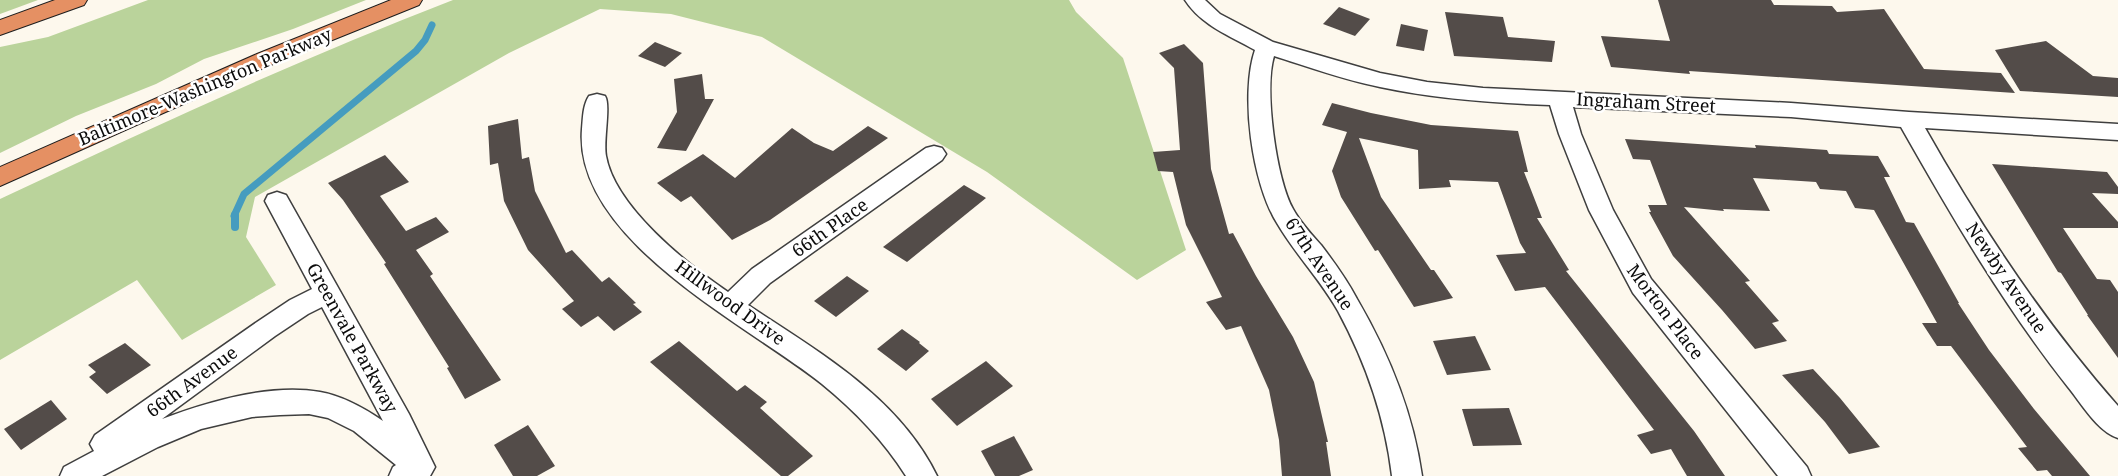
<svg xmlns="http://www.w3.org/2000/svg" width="2118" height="476" font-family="'Noto Serif',serif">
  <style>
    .forest { fill: #bad39b }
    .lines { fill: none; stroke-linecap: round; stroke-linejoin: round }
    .stream-far1 { stroke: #459cbf; stroke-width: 7 }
    .stream { stroke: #459cbf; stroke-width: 8 }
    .building { fill: #534c49 }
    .minor-casing { stroke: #3f3f3f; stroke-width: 3 }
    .highway-casing { stroke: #1d1d1d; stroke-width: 2 }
    .minor { fill: #fff; fill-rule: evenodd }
    .highway { fill: #e59063; fill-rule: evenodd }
    .labels { text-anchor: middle; stroke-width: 5; stroke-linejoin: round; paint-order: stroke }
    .street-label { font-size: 18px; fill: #0c0c0c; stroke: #fff }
  </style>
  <rect width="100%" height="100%" fill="#fdf8ed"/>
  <!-- forest -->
  <g class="forest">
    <polygon points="0,0 38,0 0,14"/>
    <polygon points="148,0 366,0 293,29 204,59 156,84 76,116 0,153 0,47 48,37"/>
    <path d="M453,0H1069L1076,12L1123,58L1186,250L1137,280L987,172L762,37L671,14L600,9L509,53L255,197L246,237L276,285L182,340L137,280L0,360V199C149,129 299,59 453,0Z"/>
  </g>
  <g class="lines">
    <!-- stream-far1 -->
    <polyline class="stream-far1" points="234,216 244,194 416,51 425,40 432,25"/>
    <!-- stream -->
    <polyline class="stream" points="235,215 235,227"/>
  </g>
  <!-- building -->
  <g class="building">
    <polygon points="1658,0 1771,0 1774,5 1832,6 1837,12 1884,9 1924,69 2001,73 2015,93 1689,71 1690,74 1611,67 1601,36 1670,41"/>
    <polygon points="1339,7 1370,19 1355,36 1323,24"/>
    <polygon points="1445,12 1503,17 1508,37 1555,41 1552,62 1454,56"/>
    <polygon points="1401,24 1428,30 1424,51 1396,46"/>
    <polygon points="2046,41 2093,76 2118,78 2118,97 2020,91 1995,50"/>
    <polygon points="655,42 682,53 665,67 638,56"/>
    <polygon points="1184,44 1203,63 1211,169 1229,234 1233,233 1256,276 1293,337 1314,382 1328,442 1326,442 1331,476 1282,476 1279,440 1269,390 1241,326 1226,330 1206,302 1222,297 1186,225 1173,172 1158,171 1153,152 1180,150 1174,68 1159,53"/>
    <polygon points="702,74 705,99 714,99 686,151 657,148 677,112 674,79"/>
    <polygon points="1332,103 1371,113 1431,125 1518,131 1528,172 1524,172 1542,218 1537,218 1569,270 1566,271 1694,431 1725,476 1687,476 1671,449 1651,454 1637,435 1654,430 1545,287 1515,291 1496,255 1526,253 1520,243 1498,182 1449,180 1451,187 1419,189 1418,150 1359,138 1381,197 1431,270 1434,270 1453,298 1414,307 1378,250 1375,251 1341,197 1332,171 1347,132 1322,125"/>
    <polygon points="518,119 522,159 529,157 535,191 566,253 572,250 602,282 609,277 636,303 633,304 642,312 614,331 598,316 581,327 562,309 574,301 528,250 504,201 498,163 490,165 488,126"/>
    <polygon points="868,126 888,138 770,220 732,240 691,196 681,202 657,183 703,154 735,178 792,128 814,143 833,151"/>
    <polygon points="1625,139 1756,148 1755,145 1827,150 1829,154 1878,156 1890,177 1884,177 1906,222 1914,223 1959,303 1958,303 1989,350 2034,409 2090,476 2052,476 2047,470 2037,471 2018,448 2027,447 1951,346 1937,346 1922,323 1937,323 1874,210 1855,208 1846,191 1820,189 1816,182 1753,178 1770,211 1723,209 1724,211 1684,207 1750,281 1745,282 1779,321 1772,323 1787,341 1755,349 1722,310 1673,256 1649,212 1651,212 1648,205 1667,205 1650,160 1633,159"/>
    <polygon points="385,155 409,182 380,196 406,231 436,217 449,232 416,250 433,274 430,276 501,380 465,399 447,368 449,367 384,264 386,263 343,200 328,183"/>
    <polygon points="1992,164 2107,172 2118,187 2118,194 2092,193 2118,222 2118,228 2063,228 2097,279 2110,280 2118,292 2118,358 2087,315 2088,315 2061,273 2058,272"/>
    <polygon points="964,185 986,198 907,262 883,247"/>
    <polygon points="847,276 869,291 836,317 814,301"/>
    <polygon points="902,329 920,342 919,343 929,351 906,371 877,349"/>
    <polygon points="1475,336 1491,370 1447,375 1433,341"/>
    <polygon points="679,341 737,391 745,385 767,402 760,408 813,456 788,476 781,476 650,362"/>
    <polygon points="125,343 151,365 107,394 89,377 96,372 88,365"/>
    <polygon points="986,361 1013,386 957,426 931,399"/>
    <polygon points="1813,369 1840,398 1880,447 1849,454 1825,422 1782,375"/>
    <polygon points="51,400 67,419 21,450 4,429"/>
    <polygon points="1509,408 1522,445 1473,446 1462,409"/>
    <polygon points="528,425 555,466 537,476 513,476 494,445"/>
    <polygon points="1014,436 1033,470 1019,476 995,476 981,451"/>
  </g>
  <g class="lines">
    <defs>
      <g id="minor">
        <path d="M1185,0H1205L1220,14L1273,42L1380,73L1427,82L1483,88L1791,103L1909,112L2118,124V140L1925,128C1981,227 2043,321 2118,406V438C2097,431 2082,404 2068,387C2004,306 1952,217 1901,127L1791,117L1573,107L1581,134L1613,210L1651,279L1807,467L1811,476H1778L1633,293L1589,210L1559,134L1550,105C1493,103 1436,99 1380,87C1344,80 1309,67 1274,56C1264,89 1276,179 1293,209C1300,222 1311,234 1321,245C1334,262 1347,280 1357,299C1389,354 1413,412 1422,476H1392C1385,417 1366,363 1338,311C1320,279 1295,254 1277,223C1252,183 1240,94 1255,50C1230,36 1201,25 1185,0Z"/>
        <path d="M597,94L605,96C611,105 603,141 606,156C615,207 687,264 728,292L752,269L926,148L934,146L942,148L946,154L942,160L770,283L748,305C817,351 899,397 937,476H906C884,441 854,410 822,384C748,325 573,240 582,129C583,118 583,105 589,96Z"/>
        <path d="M277,192L286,195L409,414L435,467L430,476H389L393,467L396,465L354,431L328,418L309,414L280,415L252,417L201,429L158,447L102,476H60L64,467L94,451L90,444L95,435L257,322L290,300L312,289L265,201L268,195ZM322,307L383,421C364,408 343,396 320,392C271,383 207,402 162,419L275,336L308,314Z"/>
      </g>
      <g id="highway">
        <polygon points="55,0 87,0 84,5 0,35 0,20"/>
        <polygon points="391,0 422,0 419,5 273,64 0,186 0,167 257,54"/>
      </g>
    </defs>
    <!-- minor casing -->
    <use href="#minor" class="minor-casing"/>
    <!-- highway casing -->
    <use href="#highway" class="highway-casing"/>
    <!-- minor -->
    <use href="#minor" class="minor"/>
    <!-- highway -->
    <use href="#highway" class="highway"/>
  </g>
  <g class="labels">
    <!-- street labels -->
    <g class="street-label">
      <text transform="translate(205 87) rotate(-23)" y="6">Baltimore-Washington Parkway</text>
      <text transform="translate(1646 103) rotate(3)" y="6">Ingraham Street</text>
      <text transform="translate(830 228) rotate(-35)" y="6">66th Place</text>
      <text transform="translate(1319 264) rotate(56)" y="6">67th Avenue</text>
      <text transform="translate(2006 278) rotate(56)" y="6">Newby Avenue</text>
      <text transform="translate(730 303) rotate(36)" y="6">Hillwood Drive</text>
      <text transform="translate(1665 312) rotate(53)" y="6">Morton Place</text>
      <text transform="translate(352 338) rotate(61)" y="6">Greenvale Parkway</text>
      <text transform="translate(192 382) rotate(-36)" y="6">66th Avenue</text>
    </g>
  </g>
</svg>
